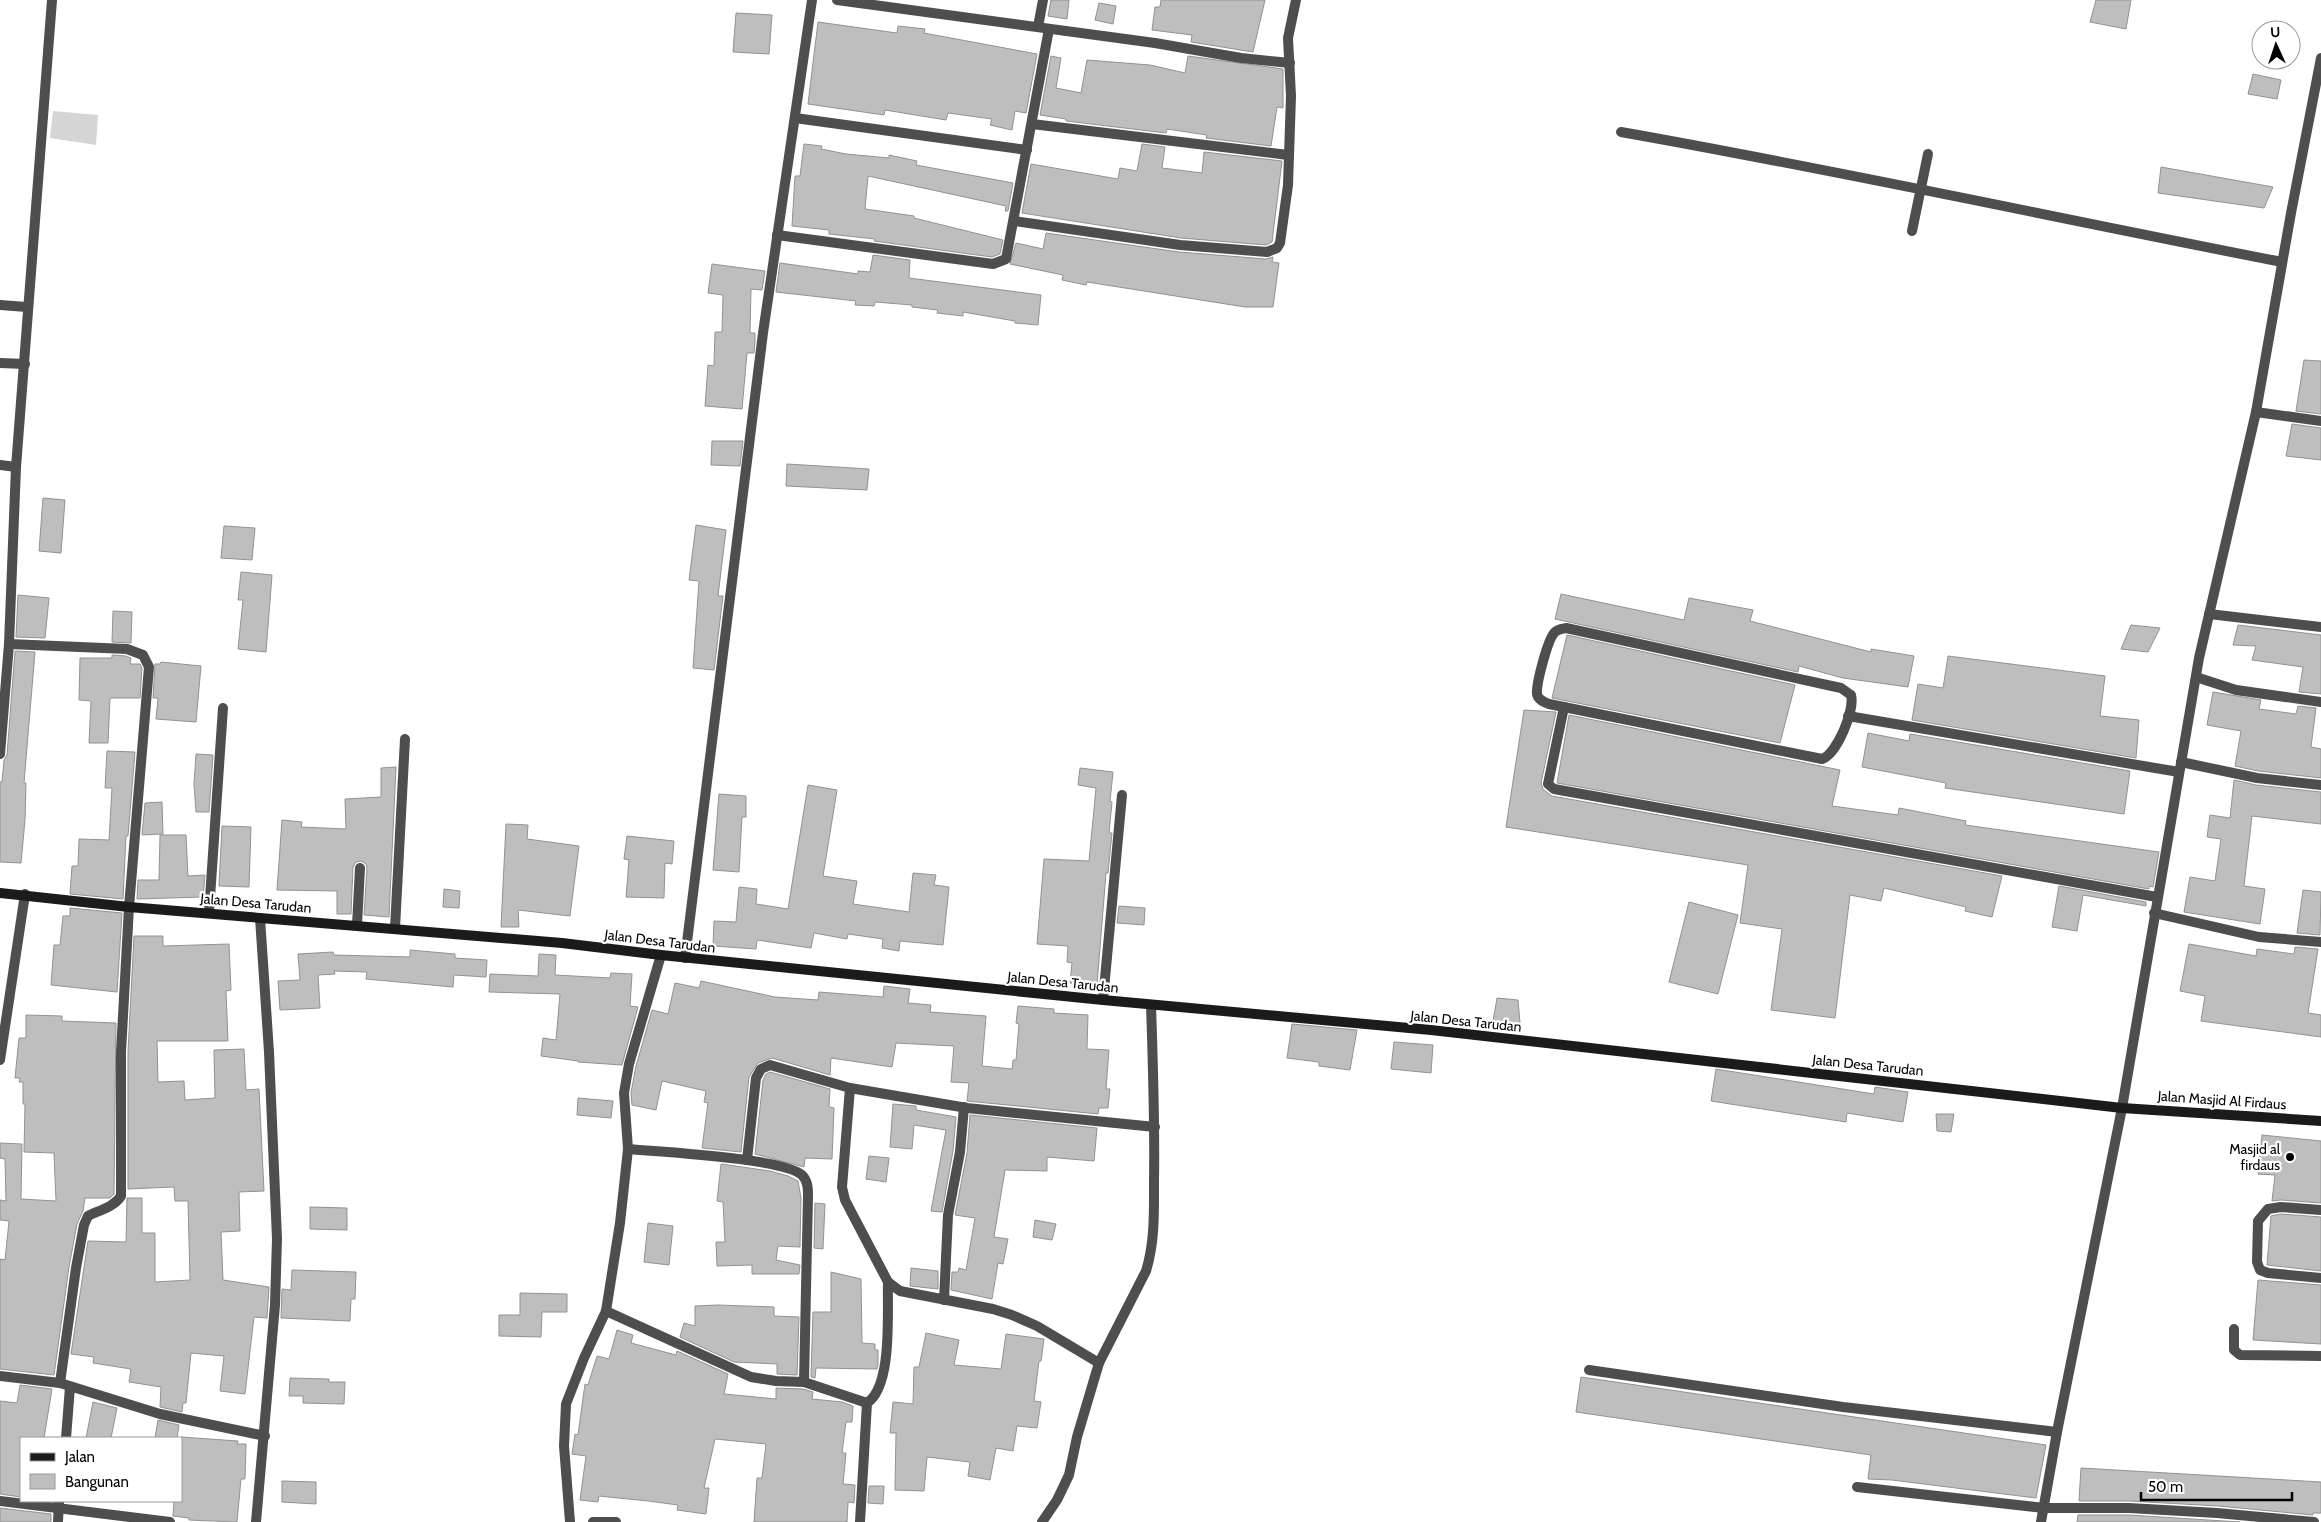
<svg xmlns="http://www.w3.org/2000/svg" width="2321" height="1522" font-family="Cabin,sans-serif">
  <style>
    .green { fill: #d5d5d5 }
    .building { fill: #bebebe; stroke: #929292 }
    .lines { fill: none; stroke-linecap: round; stroke-linejoin: round }
    .street { stroke: #4e4e4e; stroke-width: 10 }
    .secondary { stroke: #1b1b1b; stroke-width: 10 }
    .poi-dot { fill: #000; stroke: #fff; stroke-width: 2 }
    .labels { text-anchor: middle; stroke-width: 4.5; stroke-linejoin: round; paint-order: stroke }
    .street-label { font-size: 14px; fill: #000; stroke: #fff }
    .poi-label { font-size: 14px; fill: #000; stroke: #fff; text-anchor: end }
  </style>
  <rect width="100%" height="100%" fill="#fff"/>
  <!-- green -->
  <polygon class="green" points="53,111 98,115 96,145 50,138"/>
  <!-- building -->
  <g class="building">
    <polygon points="1051,0 1069,0 1067,19 1048,16"/>
    <polygon points="1161,0 1265,0 1253,52 1191,42 1192,35 1152,30 1155,7 1160,7"/>
    <polygon points="2096,0 2131,0 2126,29 2090,22"/>
    <polygon points="1099,3 1116,6 1113,24 1095,20"/>
    <polygon points="736,13 772,15 769,54 733,52"/>
    <polygon points="818,22 897,33 898,26 925,29 924,33 1037,54 1026,113 1015,111 1012,130 990,125 992,119 948,113 946,120 885,110 884,115 808,104"/>
    <polygon points="1051,56 1061,58 1056,88 1081,93 1087,60 1150,65 1185,73 1188,56 1283,69 1283,108 1277,107 1271,146 1206,138 1207,135 1167,129 1166,133 1066,121 1066,119 1040,115"/>
    <polygon points="2253,74 2281,80 2277,99 2248,94"/>
    <polygon points="804,144 822,146 821,149 846,154 889,158 889,155 917,161 916,165 1013,183 1008,211 1005,211 1006,206 868,176 865,209 914,216 914,218 1003,240 1000,254 992,257 874,241 875,239 829,234 829,230 792,226 795,176 800,176"/>
    <polygon points="1142,144 1165,147 1162,168 1202,173 1204,152 1282,161 1272,242 1266,245 1181,238 1022,213 1031,164 1118,179 1120,168 1137,171"/>
    <polygon points="2161,167 2273,187 2264,208 2158,193"/>
    <polygon points="1046,233 1179,252 1266,259 1273,257 1272,262 1279,263 1273,307 1245,307 1087,282 1086,285 1062,280 1063,275 1010,264 1016,243 1043,249"/>
    <polygon points="873,255 910,260 909,278 1041,295 1038,325 1015,323 1015,321 963,312 963,316 937,313 938,310 912,307 912,305 875,302 874,306 855,305 856,301 776,292 780,263 858,274 858,271 870,272"/>
    <polygon points="712,264 765,271 762,290 751,289 750,333 755,333 755,342 754,353 747,353 742,409 705,406 708,365 714,366 715,332 722,332 723,295 708,293"/>
    <polygon points="2304,360 2321,361 2321,414 2296,411"/>
    <polygon points="2292,424 2321,428 2321,460 2286,456"/>
    <polygon points="712,441 743,441 740,466 711,465"/>
    <polygon points="787,464 869,469 867,490 786,486"/>
    <polygon points="43,498 65,500 61,553 39,551"/>
    <polygon points="696,525 726,530 718,596 723,596 714,670 693,668 699,581 689,580"/>
    <polygon points="224,526 255,528 252,560 221,558"/>
    <polygon points="241,572 272,575 266,652 238,649 243,600 238,600"/>
    <polygon points="1561,594 1684,620 1689,598 1753,610 1750,621 1871,652 1871,649 1914,656 1908,687 1843,678 1799,666 1798,672 1555,619"/>
    <polygon points="18,595 49,598 45,638 16,637"/>
    <polygon points="113,611 132,612 131,643 112,642"/>
    <polygon points="2131,625 2160,628 2148,652 2121,649"/>
    <polygon points="2238,625 2321,635 2321,694 2299,692 2303,667 2252,660 2256,646 2233,645"/>
    <polygon points="1567,635 1795,685 1780,743 1552,698"/>
    <polygon points="15,651 35,652 24,783 26,783 25,820 21,863 0,862 0,782 2,782 4,760 7,755"/>
    <polygon points="112,655 126,656 131,658 130,664 140,664 142,668 140,698 110,698 108,743 89,743 91,701 79,700 80,658 112,658"/>
    <polygon points="1948,656 2105,676 2100,716 2139,720 2136,758 1912,720 1918,684 1943,688"/>
    <polygon points="161,662 201,666 196,722 156,719 158,698 153,698 155,664 160,664"/>
    <polygon points="2213,692 2261,700 2259,709 2296,714 2298,706 2316,708 2311,747 2321,749 2321,778 2258,771 2235,766 2241,731 2207,725"/>
    <polygon points="1524,710 1556,712 1541,783 1543,789 1552,796 2002,876 1992,917 1965,911 1966,907 1884,888 1881,901 1850,895 1835,1018 1771,1010 1782,929 1740,923 1748,865 1506,827"/>
    <polygon points="1569,715 1840,770 1832,806 1898,815 1899,808 1966,821 1965,825 2159,852 2153,887 2149,886 2149,889 1557,783"/>
    <polygon points="1868,733 1909,741 1910,734 2130,771 2124,814 1945,788 1946,783 1862,767"/>
    <polygon points="107,751 135,752 128,836 126,836 123,899 70,894 72,866 78,866 79,839 109,840 112,788 105,788"/>
    <polygon points="196,754 213,755 209,812 196,812 194,784"/>
    <polygon points="396,767 389,917 364,915 367,868 366,864 361,861 356,862 353,867 351,914 337,914 337,891 277,890 282,820 302,822 301,827 346,829 345,799 381,797 381,768"/>
    <polygon points="1080,768 1113,772 1110,801 1112,802 1109,833 1112,833 1108,873 1106,873 1097,985 1070,983 1072,963 1067,962 1068,946 1037,944 1044,859 1089,861 1096,788 1078,785"/>
    <polygon points="2234,780 2256,785 2321,792 2321,824 2252,816 2244,886 2265,889 2260,924 2184,912 2190,877 2215,881 2221,839 2207,837 2210,815 2230,818"/>
    <polygon points="808,785 837,790 823,876 857,881 853,904 909,912 913,873 936,875 934,885 949,887 943,945 900,941 899,951 882,948 883,939 848,934 847,939 814,933 811,948 757,940 756,949 713,946 714,921 736,922 739,887 757,889 756,904 788,909"/>
    <polygon points="719,794 746,796 746,817 742,817 739,872 713,870"/>
    <polygon points="162,802 163,834 142,835 145,803"/>
    <polygon points="506,824 528,825 527,839 579,846 570,916 518,910 519,927 501,927"/>
    <polygon points="222,826 251,827 249,887 219,886"/>
    <polygon points="160,835 186,835 188,876 205,875 203,897 137,899 138,880 159,880"/>
    <polygon points="627,836 674,841 672,864 665,863 664,898 626,897 629,860 624,859"/>
    <polygon points="2059,886 2146,902 2146,906 2083,895 2077,931 2052,927"/>
    <polygon points="444,889 460,891 459,908 443,907"/>
    <polygon points="2303,890 2321,892 2320,935 2297,933"/>
    <polygon points="1689,902 1738,915 1718,994 1669,982"/>
    <polygon points="1119,906 1145,908 1144,925 1117,923"/>
    <polygon points="70,908 122,913 117,992 51,985 54,945 60,945 63,916 70,916"/>
    <polygon points="134,936 163,936 163,946 229,944 231,990 226,991 228,1041 157,1041 158,1082 184,1081 185,1100 215,1098 214,1050 244,1049 246,1090 259,1089 264,1191 239,1192 240,1231 221,1232 223,1280 269,1287 267,1318 254,1317 245,1394 220,1391 224,1356 191,1353 186,1403 183,1403 182,1412 160,1407 161,1387 129,1382 131,1369 93,1363 94,1357 71,1354 88,1241 126,1242 127,1198 142,1198 142,1233 155,1233 155,1282 190,1280 188,1201 175,1201 174,1187 128,1189 128,1052"/>
    <polygon points="2189,944 2256,956 2257,949 2294,954 2295,947 2318,949 2308,1013 2321,1015 2321,1037 2201,1021 2205,996 2180,991"/>
    <polygon points="410,950 455,954 455,958 487,960 486,977 454,975 453,987 366,979 367,972 334,971 335,974 318,975 320,1008 280,1010 278,981 300,980 298,954 333,952 334,955 410,957"/>
    <polygon points="539,954 556,955 555,975 610,978 611,973 632,974 630,1006 638,1007 622,1065 578,1062 578,1061 541,1056 543,1038 556,1040 560,994 489,992 490,974 538,976"/>
    <polygon points="701,981 775,997 818,1000 819,992 883,997 884,986 910,989 908,1003 931,1005 930,1012 986,1016 982,1066 1012,1069 1013,1060 1016,1060 1019,1024 1016,1023 1018,1006 1054,1009 1054,1013 1088,1015 1087,1049 1109,1050 1106,1089 1110,1089 1108,1108 1099,1108 1098,1114 967,1101 969,1083 951,1082 954,1046 896,1043 892,1067 831,1058 830,1075 772,1058 758,1063 749,1077 741,1152 702,1148 708,1103 704,1102 706,1091 662,1081 656,1110 632,1105 631,1093 636,1066 652,1010 668,1014 675,983 699,988"/>
    <polygon points="1497,998 1518,1000 1520,1023 1493,1021"/>
    <polygon points="26,1015 62,1016 62,1021 116,1023 114,1194 110,1198 85,1198 83,1211 77,1224 69,1267 54,1375 0,1369 0,1259 5,1260 9,1221 0,1220 0,1200 6,1201 5,1159 0,1158 0,1143 22,1144 21,1199 56,1201 54,1153 24,1152 25,1104 23,1104 23,1082 19,1082 20,1078 15,1078 19,1038 26,1038"/>
    <polygon points="1292,1024 1357,1030 1350,1070 1319,1066 1319,1062 1287,1058"/>
    <polygon points="1394,1042 1433,1045 1431,1073 1391,1069"/>
    <polygon points="1716,1069 1874,1094 1875,1087 1908,1092 1903,1122 1847,1113 1846,1122 1711,1101"/>
    <polygon points="770,1072 830,1089 829,1107 834,1108 832,1159 805,1158 804,1167 755,1154 763,1080 766,1074"/>
    <polygon points="578,1098 613,1101 611,1118 577,1115"/>
    <polygon points="893,1104 916,1106 916,1110 956,1117 953,1151 942,1212 931,1211 946,1130 914,1125 912,1149 890,1147"/>
    <polygon points="1936,1114 1954,1114 1951,1132 1937,1131"/>
    <polygon points="970,1115 1097,1128 1094,1161 1047,1157 1047,1171 1005,1170 994,1237 1008,1239 1003,1264 998,1263 992,1299 951,1290 952,1272 958,1272 959,1268 966,1270 975,1218 955,1215 967,1153"/>
    <polygon points="2262,1135 2321,1141 2321,1203 2281,1200 2272,1201 2275,1175 2258,1174"/>
    <polygon points="869,1156 889,1158 886,1182 866,1179"/>
    <polygon points="721,1164 770,1171 788,1176 798,1181 801,1198 800,1247 778,1246 776,1260 800,1265 799,1274 752,1274 752,1265 717,1266 716,1242 725,1242 723,1202 717,1201"/>
    <polygon points="815,1203 825,1204 823,1249 814,1248"/>
    <polygon points="310,1207 347,1208 347,1230 310,1229"/>
    <polygon points="2281,1214 2321,1217 2321,1271 2267,1265 2271,1216"/>
    <polygon points="1035,1220 1056,1224 1052,1240 1033,1237"/>
    <polygon points="648,1223 673,1226 669,1265 644,1262"/>
    <polygon points="911,1268 938,1271 938,1289 910,1286"/>
    <polygon points="292,1270 356,1272 355,1299 351,1299 350,1321 281,1318 282,1289 291,1290"/>
    <polygon points="831,1272 861,1279 862,1343 875,1344 875,1350 878,1350 878,1364 877,1369 816,1368 815,1378 811,1377 813,1312 831,1312"/>
    <polygon points="2258,1280 2321,1285 2321,1344 2253,1340"/>
    <polygon points="520,1293 567,1294 567,1312 542,1312 541,1337 499,1336 499,1315 520,1315"/>
    <polygon points="718,1305 774,1307 774,1316 799,1317 797,1375 777,1374 777,1364 734,1362 680,1337 684,1323 695,1326 695,1306"/>
    <polygon points="617,1330 633,1335 631,1343 676,1355 677,1351 728,1374 724,1394 776,1399 776,1388 803,1389 813,1392 812,1399 842,1402 853,1406 852,1422 846,1422 842,1453 846,1453 843,1484 855,1485 854,1503 848,1502 847,1522 754,1522 757,1478 762,1478 766,1444 715,1439 704,1488 709,1488 706,1514 677,1510 678,1505 648,1501 599,1496 598,1502 580,1500 586,1456 572,1454 575,1434 578,1435 585,1384 588,1385 597,1356 609,1359"/>
    <polygon points="926,1333 959,1340 954,1365 1001,1369 1006,1334 1044,1339 1041,1361 1039,1361 1034,1401 1041,1402 1037,1428 1017,1426 1013,1451 996,1448 990,1480 968,1476 970,1462 927,1457 924,1491 895,1490 896,1433 890,1433 893,1402 913,1404 914,1367 919,1367"/>
    <polygon points="1581,1377 2046,1445 2036,1498 1892,1480 1868,1479 1871,1455 1576,1412"/>
    <polygon points="290,1378 329,1379 329,1382 345,1382 344,1404 303,1403 303,1396 289,1396"/>
    <polygon points="20,1385 52,1389 44,1438 21,1438 21,1497 0,1494 0,1401 17,1403"/>
    <polygon points="93,1402 117,1408 111,1438 86,1438"/>
    <polygon points="158,1420 179,1425 177,1438 155,1438"/>
    <polygon points="181,1437 238,1441 237,1444 246,1444 245,1479 241,1479 237,1522 189,1520 189,1518 173,1516 174,1501 181,1501"/>
    <polygon points="2081,1468 2321,1482 2321,1513 2313,1513 2313,1515 2218,1506 2129,1501 2079,1501"/>
    <polygon points="282,1481 316,1482 316,1504 282,1502"/>
    <polygon points="869,1486 884,1486 883,1504 868,1503"/>
    <polygon points="0,1508 51,1514 51,1522 0,1522"/>
    <polygon points="2078,1515 2129,1515 2240,1522 2077,1522"/>
  </g>
  <g class="lines">
    <!-- street -->
    <g class="street">
      <polyline points="837,0 1155,43 1241,58 1290,63"/>
      <polyline points="1038,27 1043,0"/>
      <polyline points="795,118 1027,150"/>
      <polyline points="1032,124 1288,155"/>
      <path d="M1621,132C1842,171 2061,219 2282,262"/>
      <polyline points="1014,221 1180,245 1267,252 1277,248 1280,243 1288,185 1291,96 1288,38 1296,0"/>
      <polyline points="1912,231 1928,154"/>
      <polyline points="777,235 993,264 1006,259 1049,29"/>
      <polyline points="0,305 27,307"/>
      <polyline points="0,363 25,364"/>
      <polyline points="2256,412 2321,421"/>
      <polyline points="0,465 16,467"/>
      <polyline points="2209,614 2321,627"/>
      <path d="M1566,628L1841,688L1851,695C1855,710 1837,754 1822,759L1549,704C1544,702 1538,700 1537,694C1536,684 1548,638 1555,632C1558,629 1563,629 1566,628Z"/>
      <path d="M9,644L127,649L143,655L149,667L129,907L121,1052V1196C114,1207 100,1210 88,1216L84,1225L76,1268L60,1383"/>
      <polyline points="2196,677 2236,690 2321,702"/>
      <polyline points="1564,707 1548,784 1554,789 2157,897"/>
      <polyline points="1848,716 2179,772"/>
      <polyline points="0,754 9,644 16,467 52,0"/>
      <polyline points="2181,762 2257,778 2321,785"/>
      <polyline points="209,912 223,708"/>
      <polyline points="2154,913 2259,937 2321,942"/>
      <polyline points="357,925 360,868"/>
      <polyline points="395,928 405,739"/>
      <polyline points="685,958 763,333 812,0"/>
      <polyline points="1103,1000 1122,795"/>
      <polyline points="0,1060 25,894"/>
      <polyline points="850,1088 842,1187 845,1200 888,1282 900,1291 993,1309 1012,1315 1037,1326 1099,1363"/>
      <path d="M628,1149C660,1152 783,1158 802,1175C808,1181 808,1189 808,1196L804,1382"/>
      <polyline points="747,1160 756,1078 761,1069 770,1065 850,1088 967,1108 1155,1127"/>
      <polyline points="2321,1210 2281,1207 2268,1209 2258,1221 2257,1262 2260,1270 2268,1273 2321,1278"/>
      <polyline points="944,1300 948,1215 960,1152 964,1107"/>
      <polyline points="606,1311 751,1377 776,1381 804,1382 867,1403"/>
      <polyline points="2234,1329 2234,1350 2240,1355 2321,1356"/>
      <polyline points="1589,1370 1843,1407 2057,1432"/>
      <polyline points="0,1376 60,1383 160,1414 265,1436"/>
      <path d="M867,1403C893,1386 887,1312 888,1282"/>
      <polyline points="66,1438 70,1387"/>
      <polyline points="1857,1487 2044,1508 2129,1508 2217,1513 2314,1522"/>
      <polyline points="0,1501 170,1522"/>
      <polyline points="58,1522 59,1501"/>
      <polyline points="256,1522 275,1305 277,1239 269,1052 260,918"/>
      <polyline points="570,1522 564,1446 566,1404 584,1358 606,1311 620,1223 628,1149 624,1093 629,1064 661,955"/>
      <polyline points="593,1522 616,1522"/>
      <polyline points="860,1522 867,1403"/>
      <path d="M1042,1522L1057,1500L1069,1475L1077,1437L1099,1363L1146,1271C1155,1242 1154,1211 1154,1181C1155,1122 1153,1064 1151,1005"/>
      <polyline points="2041,1522 2057,1432 2122,1108 2199,658 2256,412 2291,213 2321,58"/>
    </g>
    <!-- secondary -->
    <polyline class="secondary" points="0,893 129,907 562,943 661,955 1103,1000 1431,1030 2122,1108 2321,1121"/>
  </g>
  <!-- markers -->
  <circle class="poi-dot" cx="2290" cy="1157" r="5"/>
  <g class="labels">
    <!-- street labels -->
    <g class="street-label">
      <text transform="translate(256 903) rotate(5)" y="5">Jalan Desa Tarudan</text>
      <text transform="translate(660 941) rotate(7)" y="5">Jalan Desa Tarudan</text>
      <text transform="translate(1063 982) rotate(6)" y="5">Jalan Desa Tarudan</text>
      <text transform="translate(1466 1021) rotate(6)" y="5">Jalan Desa Tarudan</text>
      <text transform="translate(1868 1065) rotate(6)" y="5">Jalan Desa Tarudan</text>
      <text transform="translate(2222 1100) rotate(4)" y="5">Jalan Masjid Al Firdaus</text>
    </g>
    <!-- poi labels -->
    <g class="poi-label">
      <text x="2280" y="1154">Masjid al<tspan x="2280" dy="16">firdaus</tspan></text>
    </g>
  </g>
  <!-- legend -->
  <rect x="20" y="1437" width="162" height="65" fill="#ffffff" stroke="#999999"/>
  <rect x="30" y="1453" width="25" height="8" fill="#1b1b1b" stroke="#999999"/>
  <text x="65" y="1462" font-size="15" fill="#000000">Jalan</text>
  <rect x="30" y="1474" width="25" height="15" fill="#bebebe" stroke="#999999"/>
  <text x="65" y="1487" font-size="15" fill="#000000">Bangunan</text>
  <!-- north arrow -->
  <g transform="translate(2276 45) rotate(357)"><circle r="24" fill="#ffffff" stroke="#999999"/>
  <path d="M0-4L9 19L0 12L-9 19Z" fill="#000000"/>
  <text y="-8" font-size="14" font-weight="bold" text-anchor="middle" fill="#000000">U</text>
  </g>
  <!-- scale -->
  <path d="M2141 1492v8h151v-8" fill="none" stroke="#000000" stroke-width="2.5"/>
  <text x="2148" y="1492" font-size="15" fill="#000000" stroke="#ffffff" stroke-width="4" paint-order="stroke">50 m</text>
</svg>
